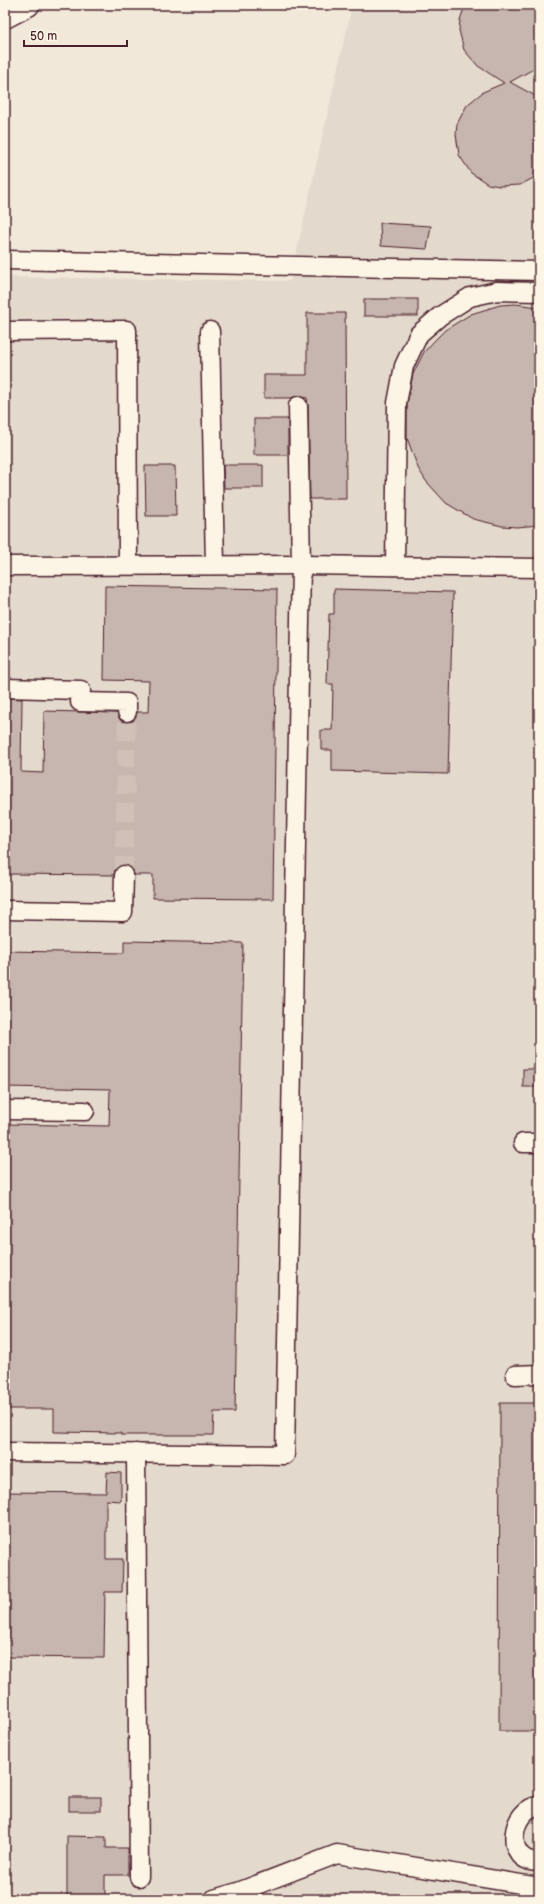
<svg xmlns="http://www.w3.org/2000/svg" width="544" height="1904" font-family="'Balsamiq Sans',sans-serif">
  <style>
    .built { fill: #e4d9cd }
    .building { fill: #c7b6af; stroke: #4a1f2b }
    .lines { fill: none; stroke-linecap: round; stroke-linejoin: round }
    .minor-tunnel { stroke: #d0c0b7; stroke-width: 18; stroke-dasharray: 18 9; stroke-linecap: butt }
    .minor-casing { stroke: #4a1f2b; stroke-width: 21 }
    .major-casing { stroke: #4a1f2b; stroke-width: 25 }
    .minor { stroke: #fcf5e5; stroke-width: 18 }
    .major { stroke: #fcf5e5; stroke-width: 22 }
  </style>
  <rect width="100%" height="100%" fill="#f1e8da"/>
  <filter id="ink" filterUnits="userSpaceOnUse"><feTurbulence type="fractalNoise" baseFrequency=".025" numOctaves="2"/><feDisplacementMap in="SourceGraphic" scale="8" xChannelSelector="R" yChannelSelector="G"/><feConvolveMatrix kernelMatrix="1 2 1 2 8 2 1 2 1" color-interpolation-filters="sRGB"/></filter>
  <g filter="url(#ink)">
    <!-- built -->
    <polygon class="built" points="352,5 539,5 539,1899 5,1899 5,277 290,281"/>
    <!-- building -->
    <g class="building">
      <polygon points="465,5 539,5 539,66 510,82 539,98 539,175 520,185 499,186 488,184 471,173 459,155 456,134 457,124 467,105 483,92 504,83 478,66 464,50 459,30 460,20"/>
      <polygon points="380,223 431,226 427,249 381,246"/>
      <rect x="364" y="299" width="54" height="17"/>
      <polygon points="515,304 539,307 539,525 517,527 502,526 473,519 446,503 426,481 418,468 407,438 407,404 413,374 424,352 434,341 445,330 471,314 500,305"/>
      <polygon points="307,313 345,313 346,499 310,499 308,406 307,398 298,396 291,398 264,398 264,375 307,375"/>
      <rect x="254" y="419" width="34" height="36"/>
      <polygon points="223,465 263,465 263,488 224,488"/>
      <polygon points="145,466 175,466 176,516 146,516"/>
      <polygon points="105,586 277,589 273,899 153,898 153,875 134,875 133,870 125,865 119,866 115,870 114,875 5,874 5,698 22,699 21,772 43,773 44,711 117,713 121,721 127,722 133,721 137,712 148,712 149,681 104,680"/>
      <polygon points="334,589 453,592 448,774 332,771 332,750 321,750 321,730 332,730 333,684 327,684 329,614 334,614"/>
      <polygon points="124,941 243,943 235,1412 214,1412 213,1435 121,1435 121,1433 54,1432 54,1409 5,1409 5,1124 109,1126 110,1089 5,1087 5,951 124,953"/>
      <rect x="523" y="1069" width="14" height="18"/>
      <polygon points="500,1403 539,1403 539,1731 499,1731"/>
      <polygon points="107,1472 121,1473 121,1501 106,1500 106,1559 123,1559 122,1592 105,1592 104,1658 5,1657 5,1492 106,1493"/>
      <rect x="69" y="1797" width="32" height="14"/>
      <polygon points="67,1836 106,1837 106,1848 128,1848 128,1875 105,1875 105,1899 67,1898"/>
    </g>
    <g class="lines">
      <!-- minor-tunnel -->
      <polyline class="minor-tunnel" points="124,875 127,712"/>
      <defs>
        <g id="minor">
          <polyline points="5,260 539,271"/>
          <polyline points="5,331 127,330 128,565"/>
          <polyline points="210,331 215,565"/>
          <polyline points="5,566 301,565 539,568"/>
          <polyline points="395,566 397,403 404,366 419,334 440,316 470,297 497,291 539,292"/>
          <polyline points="5,688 81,690 80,702 127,703 127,712"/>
          <polyline points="5,910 123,912 124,875"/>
          <polyline points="5,1110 85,1111"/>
          <polyline points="523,1143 539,1143"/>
          <polyline points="515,1375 539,1374"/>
          <polyline points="5,1452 285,1455 301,565 298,406"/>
          <polyline points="136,1453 139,1877"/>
          <path d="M539,1806C512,1807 501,1862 539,1862"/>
          <polyline points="214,1899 238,1892 337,1854 539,1887"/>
        </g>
        <polyline id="major" points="5,17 28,5"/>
      </defs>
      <!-- minor casing -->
      <use href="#minor" class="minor-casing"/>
      <!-- major casing -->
      <use href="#major" class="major-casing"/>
      <!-- minor -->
      <use href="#minor" class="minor"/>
      <!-- major -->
      <use href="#major" class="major"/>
    </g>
  </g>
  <!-- margin -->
  <rect width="544" height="1904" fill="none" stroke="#fcf5e5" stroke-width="20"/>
  <rect x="10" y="10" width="524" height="1884" fill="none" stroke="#4a1f2b" stroke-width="1.5" filter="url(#ink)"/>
  <!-- scale -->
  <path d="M24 40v6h103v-6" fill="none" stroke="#4a1f2b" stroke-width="2"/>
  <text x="30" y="40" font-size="12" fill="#4a1f2b" stroke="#fcf5e5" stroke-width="3" paint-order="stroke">50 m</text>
</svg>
